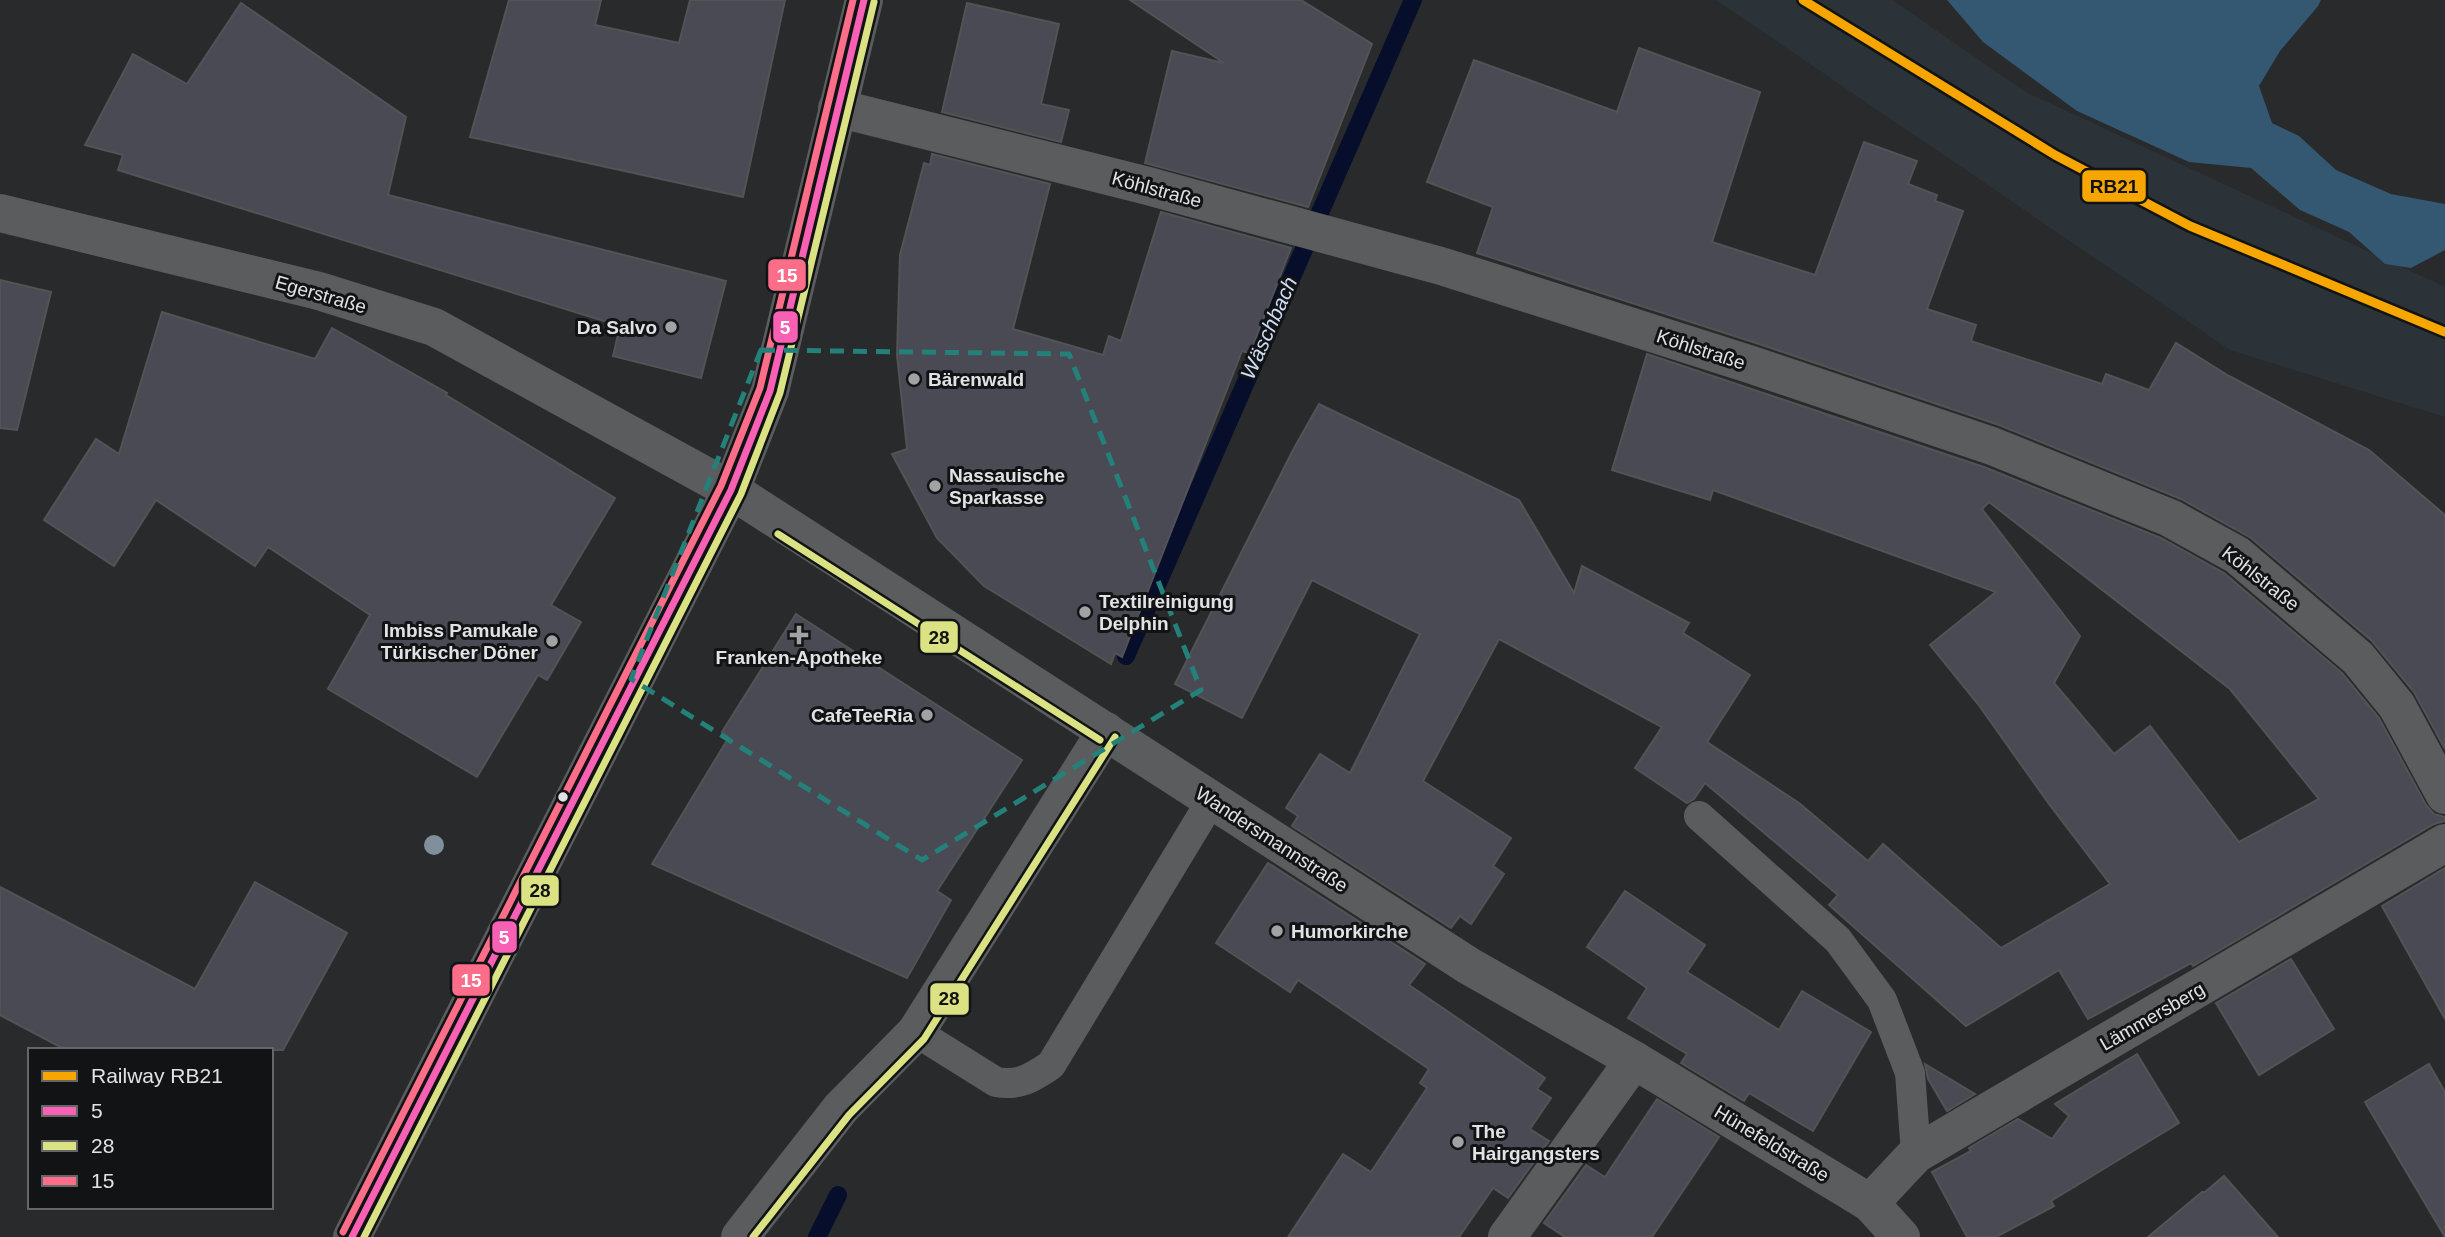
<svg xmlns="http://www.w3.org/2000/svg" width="2445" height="1237" viewBox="0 0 2445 1237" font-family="Helvetica,sans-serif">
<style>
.built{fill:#2b3339}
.forest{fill:#345772}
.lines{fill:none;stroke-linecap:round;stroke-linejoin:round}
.stream{stroke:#060e2b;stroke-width:18}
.building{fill:#4a4a54;stroke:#525355;stroke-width:2;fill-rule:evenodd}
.lane{stroke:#5a5c5d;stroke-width:30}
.street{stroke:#5a5c5d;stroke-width:38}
.secondary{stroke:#5a5c5d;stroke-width:38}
.bus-1-casing{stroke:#111314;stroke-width:12}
.bus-2-casing{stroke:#111314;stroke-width:12}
.bus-3-casing{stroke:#111314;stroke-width:12}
.bus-1{stroke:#f860b3;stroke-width:7}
.bus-2{stroke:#dbe283;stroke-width:7}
.bus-3{stroke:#fb6d88;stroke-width:7}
.rail-1-casing{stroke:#111314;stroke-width:14}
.rail-1{stroke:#f7a600;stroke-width:9}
.tree{fill:#808f9b}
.marked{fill:none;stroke:#24817a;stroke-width:5;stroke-dasharray:14 9;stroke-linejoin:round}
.poi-dot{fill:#a0a2a4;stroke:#111314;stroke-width:2.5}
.bus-dot{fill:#e0e2e4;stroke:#111314;stroke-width:2.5}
.labels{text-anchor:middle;stroke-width:6;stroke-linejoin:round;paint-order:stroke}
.street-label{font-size:19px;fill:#e0e2e4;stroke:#111314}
.poi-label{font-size:19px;font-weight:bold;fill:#e0e2e4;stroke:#111314;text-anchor:start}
.water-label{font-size:21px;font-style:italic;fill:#d0ddf7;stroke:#111314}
.line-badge{stroke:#111314;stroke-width:2.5}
.badge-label{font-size:19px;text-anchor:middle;font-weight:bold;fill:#fff}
.pale-badge-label{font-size:19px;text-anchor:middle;font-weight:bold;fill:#111}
</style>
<rect width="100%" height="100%" fill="#282a2c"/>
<!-- built -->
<path class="built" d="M 1716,0 L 1892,0 L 2026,92 L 2445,287 L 2445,417 L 2230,350 Z"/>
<!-- forest -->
<path class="forest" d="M 1947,0 L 2321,0 L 2318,6 L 2280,51 L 2259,86 L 2272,123 L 2299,136 L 2336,170 L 2391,194 L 2445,204 L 2445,250 L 2411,268 L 2385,264 L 2349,232 L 2300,210 L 2251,168 L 2189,162 L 2077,111 L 1983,42 Z"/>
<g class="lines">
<!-- stream -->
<g class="stream">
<path d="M 1126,656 L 1413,0"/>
<path d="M 817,1237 L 838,1195"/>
</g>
</g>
<!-- building -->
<g class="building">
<path d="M 509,0 L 601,0 L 595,25 L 679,43 L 690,0 L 785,0 L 743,197 L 470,137 Z"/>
<path d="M 1130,0 L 1301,0 L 1372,44 L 1308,207 L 1145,163 L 1172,51 L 1224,63 Z"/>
<path d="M 241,3 L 406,117 L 388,195 L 726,281 L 701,378 L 613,356 L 620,326 L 118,170 L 123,155 L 85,145 L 133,54 L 187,84 Z"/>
<path d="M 967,3 L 1059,24 L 1041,104 L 1069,110 L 1061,142 L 942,112 Z"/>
<path d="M 1639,48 L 1760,92 L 1712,242 L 1815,275 L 1864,142 L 1917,161 L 1908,184 L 1937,195 L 1935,201 L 1963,211 L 1927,309 L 1976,325 L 1971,341 L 2102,384 L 2106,374 L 2149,390 L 2176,343 L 2229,376 L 2369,450 L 2445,515 L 2445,749 L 2414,692 L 2372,641 L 2251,538 L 2181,499 L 1999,425 L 1759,344 L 1477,253 L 1493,207 L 1427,182 L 1474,60 L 1617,112 Z"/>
<path d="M 932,154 L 1050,184 L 1013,329 L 1103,355 L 1109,336 L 1121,341 L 1161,212 L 1291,248 L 1250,353 L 1242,351 L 1122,657 L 1115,653 L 1111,664 L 984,586 L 937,538 L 892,454 L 907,449 L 897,355 L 900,255 L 924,163 L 930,165 Z"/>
<path d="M 0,280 L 51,292 L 17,430 L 0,428 Z"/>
<path d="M 162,312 L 315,359 L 332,328 L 447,393 L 446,395 L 615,498 L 551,605 L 581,622 L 547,680 L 538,675 L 477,777 L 328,689 L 370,615 L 268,547 L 255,566 L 156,500 L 114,566 L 44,520 L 96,439 L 119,454 Z"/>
<path d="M 1647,354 L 1984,467 L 2161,538 L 2224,573 L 2342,673 L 2379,718 L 2426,805 L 2434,814 L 2445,817 L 2445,821 L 2434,824 L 2193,966 L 2191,963 L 2088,1019 L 2059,970 L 1966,1026 L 1829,905 L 1838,895 L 1705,783 L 1694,799 L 1687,803 L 1635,768 L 1662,727 L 1499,639 L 1423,781 L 1511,838 L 1493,866 L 1504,874 L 1471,924 L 1460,916 L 1451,928 L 1292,826 L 1298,816 L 1286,808 L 1320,754 L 1350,773 L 1420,634 L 1312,580 L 1242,718 L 1175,684 L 1293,450 L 1319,404 L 1519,500 L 1574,593 L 1582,566 L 1689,623 L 1683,633 L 1750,675 L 1707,742 L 1799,803 L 1868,861 L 1883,844 L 2001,948 L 2110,884 L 2049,804 L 1978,704 L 1930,645 L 1996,592 L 1713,490 L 1710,500 L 1612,470 ZM 1989,502 L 2230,689 L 2319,799 L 2239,842 L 2150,726 L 2114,754 L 2054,683 L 2080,636 L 1982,509 Z"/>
<path d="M 796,614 L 1022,760 L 937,891 L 951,900 L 907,978 L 652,864 L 729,737 L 722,732 Z"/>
<path d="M 1268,863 L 1425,964 L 1409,985 L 1545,1078 L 1537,1089 L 1551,1098 L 1530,1129 L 1549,1141 L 1508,1198 L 1493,1188 L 1459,1237 L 1288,1237 L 1343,1154 L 1371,1172 L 1427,1088 L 1420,1083 L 1429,1069 L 1298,980 L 1290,992 L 1216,943 Z"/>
<path d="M 2445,868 L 2445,1019 L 2382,906 Z"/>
<path d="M 255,882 L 347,933 L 283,1050 L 66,1050 L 0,1015 L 0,887 L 195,989 Z"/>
<path d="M 1625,891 L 1705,945 L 1687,972 L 1779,1030 L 1802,991 L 1871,1032 L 1813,1131 L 1749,1093 L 1744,1101 L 1681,1063 L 1687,1054 L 1628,1018 L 1647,988 L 1587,947 Z"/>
<path d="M 2291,959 L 2334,1029 L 2259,1075 L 2216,1003 Z"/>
<path d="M 2137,1054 L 2179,1123 L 2051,1201 L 2054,1206 L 1996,1237 L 1967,1237 L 1932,1172 L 1971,1151 L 1969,1148 L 2018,1119 L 2052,1139 L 2069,1116 L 2055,1104 Z"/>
<path d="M 1925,1064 L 1975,1094 L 1947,1111 L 1928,1079 Z"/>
<path d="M 2429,1064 L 2445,1092 L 2445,1237 L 2365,1102 Z"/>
<path d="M 1657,1099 L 1719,1137 L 1652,1237 L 1565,1237 L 1544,1223 L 1586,1165 L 1605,1177 Z"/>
<path d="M 2224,1176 L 2278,1237 L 2148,1237 L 2202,1192 L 2205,1192 Z"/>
</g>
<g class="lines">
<!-- lane -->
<g class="lane">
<path d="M 1699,816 L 1838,940 L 1882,1000 L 1910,1073 L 1916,1154"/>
<path d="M 916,1032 L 996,1082 C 1019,1086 1032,1078 1051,1065 L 1211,801"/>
</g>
<!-- street -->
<g class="street">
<path d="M 837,108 L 1148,186 L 1441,266 L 1752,365 L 1992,446 L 2170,518 L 2237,555 L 2358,658 L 2397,706 L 2445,795"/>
<path d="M 0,213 L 319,291 L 434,327 L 731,490 L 1469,966 L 1634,1060 L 1870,1203 L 1901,1237"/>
<path d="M 1870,1203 L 1916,1154 L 2445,843"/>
<path d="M 740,1237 L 841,1108 L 916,1032 L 1106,731"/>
<path d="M 1507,1237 L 1634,1060"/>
</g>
<!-- secondary -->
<path class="secondary" d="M 352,1237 L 731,490 L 770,391 L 864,0"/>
<!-- bus-1 casing -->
<g class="bus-1-casing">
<path id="bus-1" d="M 352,1237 L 731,490 L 770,391 L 864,0"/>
</g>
<!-- bus-2 casing -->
<g class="bus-2-casing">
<g id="bus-2">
<path d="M 778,534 L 1100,740"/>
<path d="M 364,1237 L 741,494 L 780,393 L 874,2"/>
<path d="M 753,1237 L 849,1115 L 924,1039 L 1115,737"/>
</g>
</g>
<!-- bus-3 casing -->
<g class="bus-3-casing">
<path id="bus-3" d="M 343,1232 L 721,486 L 760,388 L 853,0"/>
</g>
<!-- bus-1 -->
<use href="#bus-1" class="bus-1"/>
<!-- bus-2 -->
<use href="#bus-2" class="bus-2"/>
<!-- bus-3 -->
<use href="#bus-3" class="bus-3"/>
<!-- rail-1 casing -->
<g class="rail-1-casing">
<path id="rail-1" d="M 1803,0 L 2055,155 L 2190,226 L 2445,332"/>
</g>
<!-- rail-1 -->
<use href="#rail-1" class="rail-1"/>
</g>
<!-- trees -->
<circle class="tree" cx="434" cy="845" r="10"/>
<!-- marked area -->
<path class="marked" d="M 761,350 L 1069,354 L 1201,690 L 922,860 L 631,679 Z"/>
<!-- markers -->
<g class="poi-dot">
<circle cx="671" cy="327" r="7"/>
<circle cx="914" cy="379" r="7"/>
<circle cx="935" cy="486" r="7"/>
<circle cx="1085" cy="612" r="7"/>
<path d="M795.5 624.5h7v7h7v7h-7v7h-7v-7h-7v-7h7z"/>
<circle cx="552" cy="641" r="7"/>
<circle cx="927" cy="715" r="7"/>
<circle cx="1277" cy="931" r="7"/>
<circle cx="1458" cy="1142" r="7"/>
</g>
<circle class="bus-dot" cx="563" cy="797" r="6"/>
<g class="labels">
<!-- street labels -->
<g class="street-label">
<text transform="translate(1157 189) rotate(15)" y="7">Köhlstraße</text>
<text transform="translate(321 294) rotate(16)" y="7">Egerstraße</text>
<text transform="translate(1701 349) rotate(18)" y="7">Köhlstraße</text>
<text transform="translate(2261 578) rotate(38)" y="7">Köhlstraße</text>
<text transform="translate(1272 839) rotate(33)" y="7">Wandersmannstraße</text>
<text transform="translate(2152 1016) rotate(-30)" y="7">Lämmersberg</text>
<text transform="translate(1772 1143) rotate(31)" y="7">Hünefeldstraße</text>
</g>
<!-- poi labels -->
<g class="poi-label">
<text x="657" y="334" text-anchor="end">Da Salvo</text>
<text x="928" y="386">Bärenwald</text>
<text x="949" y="482">Nassauische<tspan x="949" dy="22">Sparkasse</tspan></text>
<text x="1099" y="608">Textilreinigung<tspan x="1099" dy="22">Delphin</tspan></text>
<text x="538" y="637" text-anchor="end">Imbiss Pamukale<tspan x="538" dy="22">Türkischer Döner</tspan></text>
<text x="799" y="664" text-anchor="middle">Franken-Apotheke</text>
<text x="913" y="722" text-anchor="end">CafeTeeRia</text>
<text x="1291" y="938">Humorkirche</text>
<text x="1472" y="1138">The<tspan x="1472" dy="22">Hairgangsters</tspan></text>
</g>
<!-- water labels -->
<g class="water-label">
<text transform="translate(1269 328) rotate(-66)" y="7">Wäschbach</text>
</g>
</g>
<g class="line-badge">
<rect x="2081" y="169" width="66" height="34" rx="7" fill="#f7a600"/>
<rect x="767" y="258" width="40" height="34" rx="7" fill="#fb6d88"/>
<rect x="772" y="310" width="27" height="34" rx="7" fill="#f860b3"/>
<rect x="919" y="620" width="40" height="34" rx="7" fill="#dbe283"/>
<rect x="520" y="874" width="40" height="33" rx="7" fill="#dbe283"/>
<rect x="491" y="920" width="27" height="34" rx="7" fill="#f860b3"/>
<rect x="451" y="963" width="40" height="34" rx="7" fill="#fb6d88"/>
<rect x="929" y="982" width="41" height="34" rx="7" fill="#dbe283"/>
</g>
<g class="badge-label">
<text x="787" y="282">15</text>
<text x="785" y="334">5</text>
<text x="504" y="944">5</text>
<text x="471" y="987">15</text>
</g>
<g class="pale-badge-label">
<text x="2114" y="193">RB21</text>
<text x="939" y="644">28</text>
<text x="540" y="897">28</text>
<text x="949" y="1005">28</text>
</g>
<!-- legend -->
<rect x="28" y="1048" width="245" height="161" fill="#111314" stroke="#646667" stroke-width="2"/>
<rect x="42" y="1071" width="35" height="10" fill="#f7a600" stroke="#646667" stroke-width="2"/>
<text x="91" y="1083" font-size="21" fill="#e0e2e4">Railway RB21</text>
<rect x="42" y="1106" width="35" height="10" fill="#f860b3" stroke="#646667" stroke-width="2"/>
<text x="91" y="1118" font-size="21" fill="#e0e2e4">5</text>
<rect x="42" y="1141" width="35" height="10" fill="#dbe283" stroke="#646667" stroke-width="2"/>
<text x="91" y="1153" font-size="21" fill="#e0e2e4">28</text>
<rect x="42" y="1176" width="35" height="10" fill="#fb6d88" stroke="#646667" stroke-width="2"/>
<text x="91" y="1188" font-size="21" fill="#e0e2e4">15</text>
</svg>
